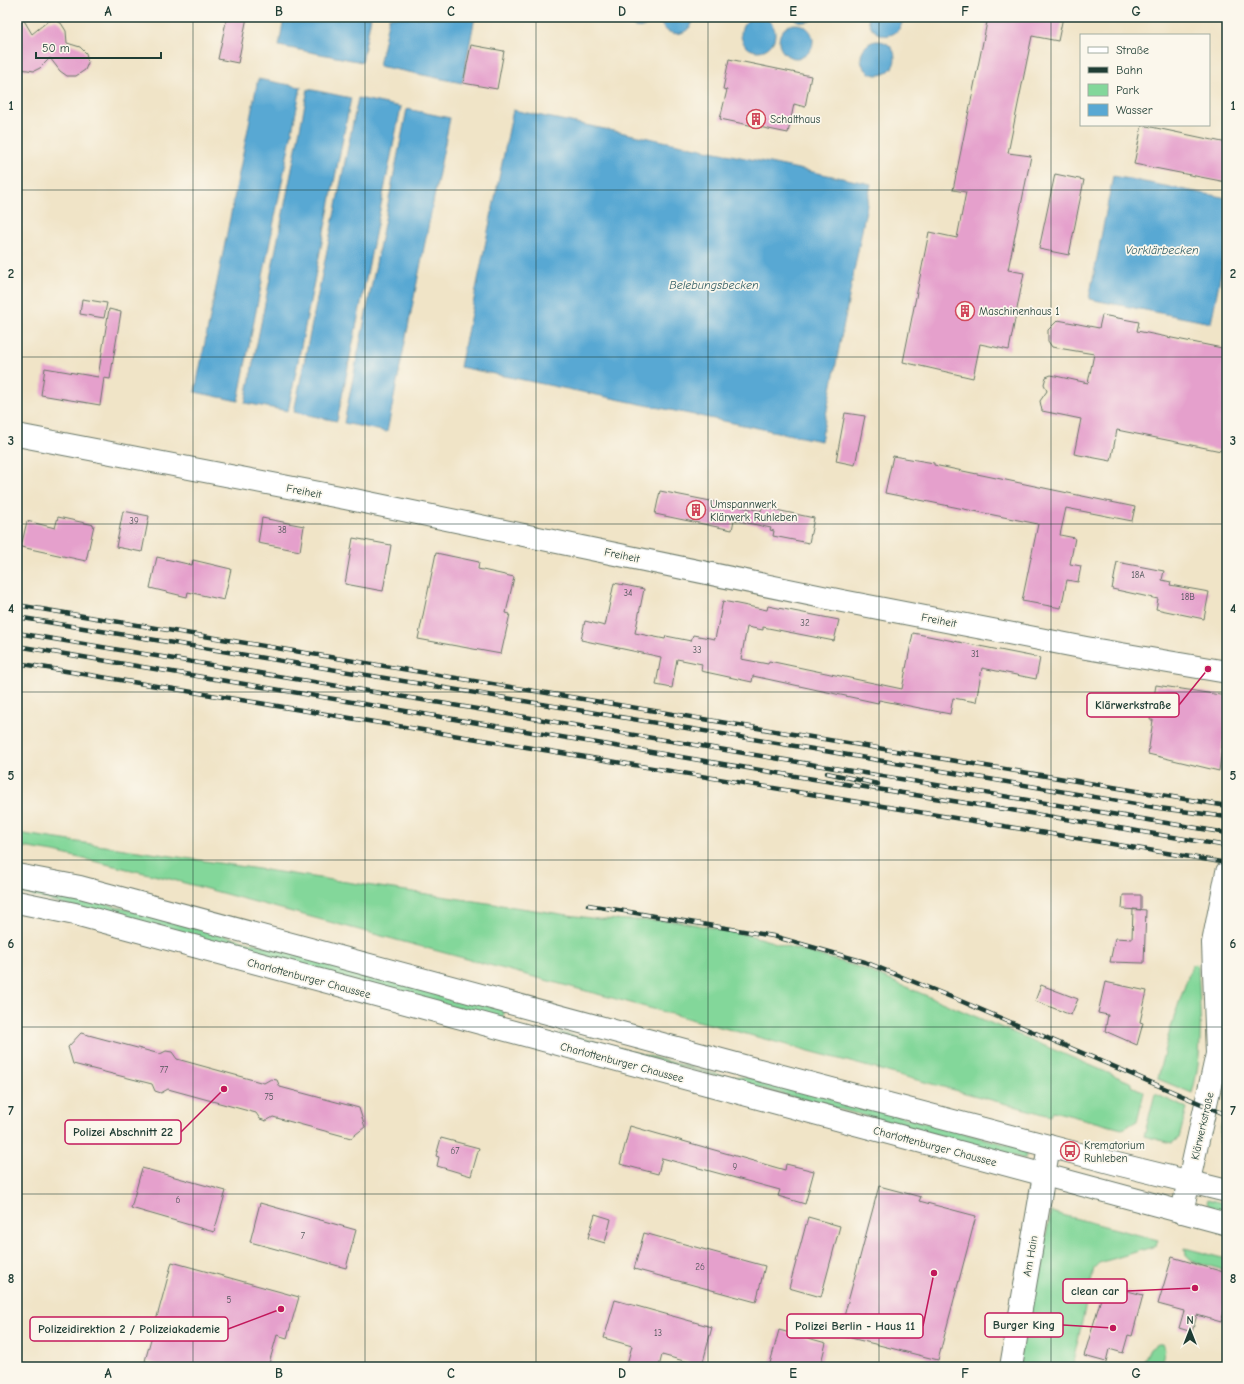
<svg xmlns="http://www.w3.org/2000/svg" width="1244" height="1384" viewBox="0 0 1244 1384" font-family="'Comic Neue',sans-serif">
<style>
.green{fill:#83d79a;stroke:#518a67}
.water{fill:#59a8d3;stroke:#3c7284}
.building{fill:#e5a0cc}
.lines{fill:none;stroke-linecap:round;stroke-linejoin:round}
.minor-casing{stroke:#687767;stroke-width:24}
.major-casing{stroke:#687767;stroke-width:24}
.minor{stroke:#fff;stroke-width:22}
.major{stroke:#fff;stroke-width:22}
.rail-casing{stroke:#1f3d34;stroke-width:4.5}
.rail{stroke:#fbf7ec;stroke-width:3;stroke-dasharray:9;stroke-linecap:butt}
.grid{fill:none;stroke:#1f3d34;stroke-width:1;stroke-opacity:0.55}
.labels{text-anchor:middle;stroke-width:3.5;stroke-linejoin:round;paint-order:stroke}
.number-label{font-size:9px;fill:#50565a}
.poi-label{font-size:11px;fill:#1f3d34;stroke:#fbf7ec;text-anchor:start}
.street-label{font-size:11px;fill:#1f3d34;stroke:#fbf7ec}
.water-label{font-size:12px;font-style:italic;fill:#305d64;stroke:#fbf7ec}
.leader{fill:none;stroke:#c2185b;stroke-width:1.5}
.callout-dot{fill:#c2185b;stroke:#fbf7ec;stroke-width:1.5}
.callout{fill:#fbf7ec;stroke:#c2185b;stroke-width:1.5}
.callout-label{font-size:12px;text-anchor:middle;font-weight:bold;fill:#1f3d34}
.neatline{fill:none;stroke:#1f3d34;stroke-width:1.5}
.grid-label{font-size:13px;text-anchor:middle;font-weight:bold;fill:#1f3d34}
</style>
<rect width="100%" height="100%" fill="#fbf7ec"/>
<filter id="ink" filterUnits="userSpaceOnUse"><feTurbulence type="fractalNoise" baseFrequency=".025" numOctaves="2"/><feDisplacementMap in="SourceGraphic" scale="8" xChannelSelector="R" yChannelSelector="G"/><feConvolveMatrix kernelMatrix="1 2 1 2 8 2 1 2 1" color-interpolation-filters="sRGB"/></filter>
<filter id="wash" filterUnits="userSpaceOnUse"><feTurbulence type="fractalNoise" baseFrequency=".012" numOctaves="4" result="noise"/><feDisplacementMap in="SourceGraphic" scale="16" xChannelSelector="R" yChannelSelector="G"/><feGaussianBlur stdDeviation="0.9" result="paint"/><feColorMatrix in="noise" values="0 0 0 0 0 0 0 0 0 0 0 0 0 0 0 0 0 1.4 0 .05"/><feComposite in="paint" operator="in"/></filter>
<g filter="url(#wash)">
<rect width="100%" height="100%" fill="#f0e4c7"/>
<!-- green -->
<g class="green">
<path d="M 17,833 L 561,914 L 598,919 L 677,921 L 749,935 L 859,967 L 1132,1083 L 1132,1086 L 1144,1092 L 1137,1121 L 1122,1129 L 1053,1111 L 1051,1116 L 166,878 L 54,852 L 17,846 Z"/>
<path d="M 17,884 L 54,890 L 505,1010 L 502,1020 L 17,892 Z"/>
<path d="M 1196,964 L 1198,966 C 1200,1009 1204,1052 1192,1093 L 1158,1079 C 1165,1040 1179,1003 1192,965 Z"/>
<path d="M 560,1032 L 719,1075 L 763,1079 L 1027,1150 L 1025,1159 L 559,1034 Z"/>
<path d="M 1155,1094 L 1187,1108 L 1179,1138 L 1172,1143 L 1144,1136 Z"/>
<path d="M 1222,1123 L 1227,1126 L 1227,1155 C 1218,1142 1218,1139 1222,1123 Z"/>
<path d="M 1208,1199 L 1227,1204 L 1227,1214 L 1211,1209 L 1207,1203 Z"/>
<path d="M 1051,1212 L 1158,1240 L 1156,1246 L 1099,1263 L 1094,1268 L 1073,1362 L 1077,1367 L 1017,1367 Z"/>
<path d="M 1185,1248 L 1227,1259 L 1227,1271 L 1192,1261 L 1186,1256 Z"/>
<path d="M 1157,1344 L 1162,1344 L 1165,1350 L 1160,1367 L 1141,1367 L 1150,1349 Z"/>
</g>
<!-- water -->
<g class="water">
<circle cx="758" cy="34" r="17"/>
<path d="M 284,17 L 371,17 L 362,62 L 279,46 Z"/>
<path d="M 389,17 L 475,17 L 462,83 L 379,66 Z"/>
<path d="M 623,17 L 656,17 C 647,31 631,31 623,17 Z"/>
<path d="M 659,17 L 694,17 L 694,18 C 690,39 662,39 659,17 Z"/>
<path d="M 792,17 L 817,17 C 809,23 800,24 792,17 Z"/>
<path d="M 868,17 L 903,17 C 902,41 871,42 868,17 Z"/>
<circle cx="796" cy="41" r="17"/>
<circle cx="878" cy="58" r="17"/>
<path d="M 258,79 L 301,87 L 238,401 L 195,392 Z"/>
<path d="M 308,89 L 351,98 L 288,411 L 245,403 Z"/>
<path d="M 358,98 L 401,107 L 337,421 L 294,412 Z"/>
<path d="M 407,109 L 450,118 L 387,432 L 344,423 Z"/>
<path d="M 513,110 L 871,184 L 821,441 L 460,367 Z"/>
<path d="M 1113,176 L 1227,198 L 1227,242 L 1211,323 L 1089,299 Z"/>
</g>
<g id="blocks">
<!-- building -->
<g class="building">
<path d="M 17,17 L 22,17 L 32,34 L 48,21 L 55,20 L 61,23 L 66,31 L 67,43 L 80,47 L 86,53 L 88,63 L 85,70 L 76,76 L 67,76 L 60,71 L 50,58 L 40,68 L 34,71 L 21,69 L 17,65 Z"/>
<path d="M 227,17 L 247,17 L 238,63 L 218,59 Z"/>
<path d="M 988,17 L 1063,17 L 1058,41 L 1032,36 L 1008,153 L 1031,156 L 1008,270 L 1024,273 L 1009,350 L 980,344 L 973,378 L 903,362 L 929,232 L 957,238 L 966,192 L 953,190 Z"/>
<path d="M 471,45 L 504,51 L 497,89 L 463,83 Z"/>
<path d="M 729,59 L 811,76 L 805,107 L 794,104 L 788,133 L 720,119 L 727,90 L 723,89 Z"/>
<path d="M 1142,125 L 1227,143 L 1226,182 L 1134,164 Z"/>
<path d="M 1055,174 L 1084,180 L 1069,255 L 1039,249 Z"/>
<path d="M 82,299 L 107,303 L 104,318 L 80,314 Z"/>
<path d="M 109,309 L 121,312 L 110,379 L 104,378 L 100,405 L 41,395 L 45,368 L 98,377 Z"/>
<path d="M 1102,315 L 1139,322 L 1137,331 L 1227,349 L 1227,421 L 1221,451 L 1117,430 L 1111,461 L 1074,454 L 1081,419 L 1042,411 L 1040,401 L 1047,391 L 1044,384 L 1046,377 L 1051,375 L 1088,383 L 1094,354 L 1052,347 L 1048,341 L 1048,330 L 1058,320 L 1099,328 Z"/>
<path d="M 845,413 L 865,416 L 855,465 L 836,461 Z"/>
<path d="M 893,456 L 934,463 L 934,465 L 1135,507 L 1132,521 L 1066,508 L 1060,535 L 1075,538 L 1070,564 L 1081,566 L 1078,582 L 1067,580 L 1061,608 L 1022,601 L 1038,524 L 885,493 Z"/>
<path d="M 660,491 L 761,511 L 762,507 L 814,518 L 809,543 L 773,536 L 774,531 L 770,530 L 771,528 L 734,520 L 732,530 L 655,514 Z"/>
<path d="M 123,511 L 149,516 L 142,552 L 116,547 Z"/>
<path d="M 58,517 L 94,525 L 86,561 L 21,547 L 27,521 L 55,528 Z"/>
<path d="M 262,518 L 304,526 L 300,551 L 258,543 Z"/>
<path d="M 353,538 L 391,545 L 383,591 L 345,584 Z"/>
<path d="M 436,553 L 479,562 L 478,569 L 514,577 L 506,613 L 510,614 L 501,654 L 418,639 Z"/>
<path d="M 157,557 L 192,565 L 193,560 L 231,569 L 224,600 L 188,592 L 187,597 L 150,588 Z"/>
<path d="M 1117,562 L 1164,571 L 1162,580 L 1171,582 L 1170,585 L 1209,592 L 1204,619 L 1156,609 L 1158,599 L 1112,589 Z"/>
<path d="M 614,583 L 644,589 L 635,633 L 665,639 L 666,636 L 691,641 L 693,635 L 715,639 L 723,601 L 767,610 L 768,606 L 839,620 L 834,641 L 763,627 L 763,630 L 747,627 L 741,659 L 768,664 L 769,661 L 902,689 L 913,633 L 1040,658 L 1036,679 L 982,668 L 976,702 L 953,698 L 950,714 L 879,700 L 878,703 L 753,676 L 752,682 L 701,671 L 702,664 L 677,659 L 672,688 L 656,685 L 661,657 L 581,640 L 585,621 L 605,626 Z"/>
<path d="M 1156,685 L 1227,696 L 1227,711 L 1219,771 L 1148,754 L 1153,720 L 1150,720 Z"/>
<path d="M 1123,895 L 1141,895 L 1141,910 L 1122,909 Z"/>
<path d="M 1133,909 L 1146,910 L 1144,963 L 1110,962 L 1115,938 L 1132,939 Z"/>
<path d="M 1105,982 L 1147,991 L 1140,1022 L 1143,1023 L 1137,1045 L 1105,1031 L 1108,1015 L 1098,1013 Z"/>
<path d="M 1041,985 L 1078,999 L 1071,1015 L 1035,1001 Z"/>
<path d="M 81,1033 L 160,1054 L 166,1051 L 172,1052 L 177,1059 L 264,1083 L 271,1079 L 277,1080 L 280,1087 L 359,1108 L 365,1127 L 351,1138 L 273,1117 L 266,1121 L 260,1119 L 256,1113 L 168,1089 L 161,1093 L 155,1091 L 152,1084 L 73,1064 L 68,1047 Z"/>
<path d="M 630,1126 L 785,1170 L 786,1164 L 814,1171 L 805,1204 L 778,1196 L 780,1190 L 662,1158 L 658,1174 L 620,1164 Z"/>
<path d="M 441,1138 L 479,1148 L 471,1176 L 437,1166 L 439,1157 L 436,1156 Z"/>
<path d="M 142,1168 L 226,1191 L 214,1232 L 131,1208 Z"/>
<path d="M 879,1186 L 921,1197 L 919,1201 L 976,1216 L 938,1360 L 839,1335 Z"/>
<path d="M 260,1203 L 356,1230 L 346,1268 L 250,1242 Z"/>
<path d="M 595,1214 L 611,1219 L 605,1243 L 588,1238 Z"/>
<path d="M 808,1217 L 840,1226 L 821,1297 L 789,1288 Z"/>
<path d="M 644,1233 L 765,1266 L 756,1302 L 634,1269 Z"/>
<path d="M 1172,1257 L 1227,1273 L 1227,1303 L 1221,1322 L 1197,1315 L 1192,1332 L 1179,1328 L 1184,1311 L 1158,1304 Z"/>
<path d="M 172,1262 L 299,1297 L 287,1338 L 277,1335 L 268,1367 L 167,1367 L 145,1361 Z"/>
<path d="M 1105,1285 L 1143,1295 L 1132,1336 L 1128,1335 L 1123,1353 L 1109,1349 L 1106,1362 L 1084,1356 Z"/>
<path d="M 615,1300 L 712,1327 L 702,1366 L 662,1355 L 659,1367 L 626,1367 L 632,1346 L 604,1338 Z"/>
<path d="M 779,1330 L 826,1343 L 820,1367 L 769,1367 Z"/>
</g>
</g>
</g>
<g filter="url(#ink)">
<use href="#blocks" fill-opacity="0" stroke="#687767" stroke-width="1"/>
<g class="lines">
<!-- minor casing -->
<g class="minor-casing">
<g id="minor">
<path d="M 17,435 L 345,498 L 842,601 L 1086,648 L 1227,672"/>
<path d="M 1182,1212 L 1217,1054 L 1213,943 L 1227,872"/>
<path d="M 1011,1367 L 1049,1146"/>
</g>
</g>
<!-- major casing -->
<g class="major-casing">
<g id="major">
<path d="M 17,875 L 80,887 L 744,1066 L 1117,1164 L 1227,1191"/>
<path d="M 17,902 L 75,914 L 1227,1224"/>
</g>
</g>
<!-- minor -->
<use href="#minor" class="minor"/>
<!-- major -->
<use href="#major" class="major"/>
<!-- rail casing -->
<g class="rail-casing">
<g id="rail">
<path d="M 17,605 L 1227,806"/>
<path d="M 17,617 L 813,749 L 1159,808 L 1227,817"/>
<path d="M 17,633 L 1227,833"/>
<path d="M 17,646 L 801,777 L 1004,809"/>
<path d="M 17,663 L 1227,863"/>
<path d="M 827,773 L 878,784"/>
<path d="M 999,808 L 1227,846"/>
<path d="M 588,905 L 773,936 L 865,962 L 956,999 L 1227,1115"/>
</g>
</g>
<!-- rail -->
<use href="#rail" class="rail"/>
</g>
</g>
<!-- grid -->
<path class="grid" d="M 193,17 L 193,1367M 365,17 L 365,1367M 536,17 L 536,1367M 708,17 L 708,1367M 879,17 L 879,1367M 1051,17 L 1051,1367M 17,190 L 1227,190M 17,357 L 1227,357M 17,524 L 1227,524M 17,692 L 1227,692M 17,860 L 1227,860M 17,1027 L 1227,1027M 17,1194 L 1227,1194"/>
<!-- icons -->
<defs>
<g id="building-ring" transform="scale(1)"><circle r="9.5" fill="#fbf7ec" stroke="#d1495b" stroke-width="1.5"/><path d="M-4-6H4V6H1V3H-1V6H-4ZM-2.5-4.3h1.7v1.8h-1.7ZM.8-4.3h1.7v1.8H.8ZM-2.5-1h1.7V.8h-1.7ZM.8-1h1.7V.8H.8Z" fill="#d1495b"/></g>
<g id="bus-ring" transform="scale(1)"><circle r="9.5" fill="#fbf7ec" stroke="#d1495b" stroke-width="1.5"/><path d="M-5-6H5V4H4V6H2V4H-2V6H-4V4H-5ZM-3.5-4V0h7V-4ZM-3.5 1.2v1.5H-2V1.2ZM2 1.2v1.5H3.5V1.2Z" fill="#d1495b"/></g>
</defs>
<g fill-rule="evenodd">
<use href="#building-ring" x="756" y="119"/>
<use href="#building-ring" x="965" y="311"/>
<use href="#building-ring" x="696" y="510"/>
<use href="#bus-ring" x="1070" y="1151"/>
</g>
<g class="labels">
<!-- number labels -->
<g class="number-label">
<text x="134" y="524">39</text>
<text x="282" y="533">38</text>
<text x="1138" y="578">18A</text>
<text x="628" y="596">34</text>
<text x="1188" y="600">18B</text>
<text x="805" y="626">32</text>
<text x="697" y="653">33</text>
<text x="975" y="657">31</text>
<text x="164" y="1073">77</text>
<text x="269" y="1100">75</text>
<text x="455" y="1154">67</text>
<text x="735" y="1170">9</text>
<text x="178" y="1203">6</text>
<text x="303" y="1239">7</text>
<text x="700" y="1270">26</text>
<text x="229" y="1303">5</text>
<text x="658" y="1336">13</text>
</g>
<!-- poi labels -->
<g class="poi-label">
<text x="770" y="123">Schalthaus</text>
<text x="979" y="315">Maschinenhaus 1</text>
<text x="710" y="508">Umspannwerk<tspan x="710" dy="13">Klärwerk Ruhleben</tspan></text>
<text x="1084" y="1149">Krematorium<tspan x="1084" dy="13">Ruhleben</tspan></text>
</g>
<!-- street labels -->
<g class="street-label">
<text transform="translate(304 491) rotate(11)" y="4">Freiheit</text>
<text transform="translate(622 555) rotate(12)" y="4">Freiheit</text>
<text transform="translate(939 620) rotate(11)" y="4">Freiheit</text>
<text transform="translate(309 978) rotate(15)" y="4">Charlottenburger Chaussee</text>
<text transform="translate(622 1062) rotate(15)" y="4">Charlottenburger Chaussee</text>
<text transform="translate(1202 1126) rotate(-77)" y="4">Klärwerkstraße</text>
<text transform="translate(935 1146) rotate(15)" y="4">Charlottenburger Chaussee</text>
<text transform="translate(1030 1256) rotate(-80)" y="4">Am Hain</text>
</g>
<!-- water labels -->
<g class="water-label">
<text x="1162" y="254">Vorklärbecken</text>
<text x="714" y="289">Belebungsbecken</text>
</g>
</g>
<!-- callouts -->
<path class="leader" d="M1208 669L1179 705M224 1089L181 1132M1195 1288L1127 1291M1113 1328L1063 1325M934 1273L923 1326M281 1309L228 1329"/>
<g class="callout-dot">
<circle cx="1208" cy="669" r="4"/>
<circle cx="224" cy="1089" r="4"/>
<circle cx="1195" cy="1288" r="4"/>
<circle cx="1113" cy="1328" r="4"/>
<circle cx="934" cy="1273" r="4"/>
<circle cx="281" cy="1309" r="4"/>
</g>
<g class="callout">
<rect x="1087" y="693" width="92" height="24" rx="4"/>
<rect x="65" y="1120" width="116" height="24" rx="4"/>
<rect x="1063" y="1279" width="64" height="24" rx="4"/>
<rect x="985" y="1313" width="78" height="24" rx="4"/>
<rect x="787" y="1314" width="136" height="24" rx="4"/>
<rect x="30" y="1317" width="198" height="24" rx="4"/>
</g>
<g class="callout-label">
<text x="1133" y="709">Klärwerkstraße</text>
<text x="123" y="1136">Polizei Abschnitt 22</text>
<text x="1095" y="1295">clean car</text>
<text x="1024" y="1329">Burger King</text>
<text x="855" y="1330">Polizei Berlin - Haus 11</text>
<text x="129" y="1333">Polizeidirektion 2 / Polizeiakademie</text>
</g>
<!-- margin -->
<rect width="1244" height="1384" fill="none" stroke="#fbf7ec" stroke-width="44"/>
<!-- legend -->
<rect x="1080" y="34" width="130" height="92" fill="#fbf7ec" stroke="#a3ada2"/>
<rect x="1088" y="47" width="20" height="6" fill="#ffffff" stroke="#a3ada2"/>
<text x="1116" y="54" font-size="12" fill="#1f3d34">Straße</text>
<rect x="1088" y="67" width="20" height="6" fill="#1f3d34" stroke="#a3ada2"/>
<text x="1116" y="74" font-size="12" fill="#1f3d34">Bahn</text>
<rect x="1088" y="84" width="20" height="12" fill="#83d79a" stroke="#a3ada2"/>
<text x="1116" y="94" font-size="12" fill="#1f3d34">Park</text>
<rect x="1088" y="104" width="20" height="12" fill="#59a8d3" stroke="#a3ada2"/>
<text x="1116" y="114" font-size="12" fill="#1f3d34">Wasser</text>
<!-- north arrow -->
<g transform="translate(1190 1330)" stroke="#fbf7ec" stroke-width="3" paint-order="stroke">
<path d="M0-3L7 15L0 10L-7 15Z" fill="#1f3d34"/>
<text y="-6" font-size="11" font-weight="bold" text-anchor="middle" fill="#1f3d34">N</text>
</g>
<!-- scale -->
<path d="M36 52v6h125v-6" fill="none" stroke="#1f3d34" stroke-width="2"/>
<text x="42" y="52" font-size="12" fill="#1f3d34" stroke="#fbf7ec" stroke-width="3" paint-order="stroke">50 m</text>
<rect x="22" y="22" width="1200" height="1340" class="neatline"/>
<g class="grid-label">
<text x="108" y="16">A</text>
<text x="279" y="16">B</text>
<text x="451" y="16">C</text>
<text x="622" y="16">D</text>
<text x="793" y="16">E</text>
<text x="965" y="16">F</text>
<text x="1136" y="16">G</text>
<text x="11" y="110">1</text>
<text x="1233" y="110">1</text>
<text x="11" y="278">2</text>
<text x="1233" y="278">2</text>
<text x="11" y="445">3</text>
<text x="1233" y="445">3</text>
<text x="11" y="613">4</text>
<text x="1233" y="613">4</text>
<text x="11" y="780">5</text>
<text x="1233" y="780">5</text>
<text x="11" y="948">6</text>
<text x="1233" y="948">6</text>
<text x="11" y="1115">7</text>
<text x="1233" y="1115">7</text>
<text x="11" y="1283">8</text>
<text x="1233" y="1283">8</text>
<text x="108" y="1378">A</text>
<text x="279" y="1378">B</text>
<text x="451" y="1378">C</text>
<text x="622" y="1378">D</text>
<text x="793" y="1378">E</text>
<text x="965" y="1378">F</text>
<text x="1136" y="1378">G</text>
</g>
</svg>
